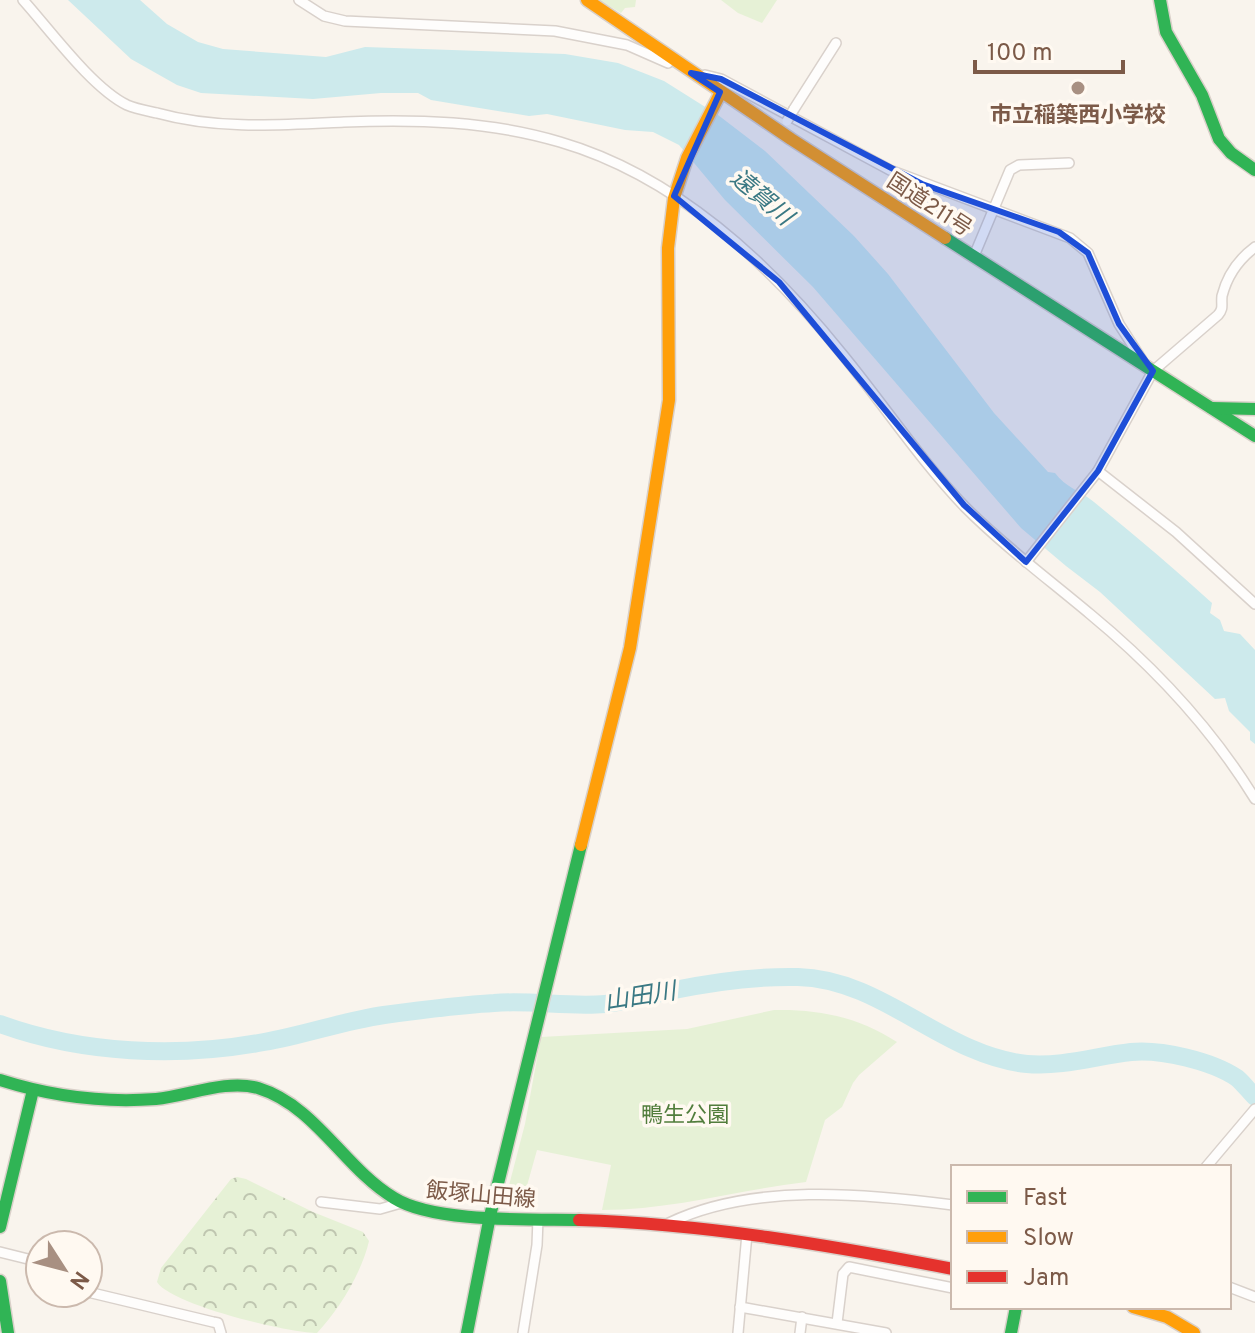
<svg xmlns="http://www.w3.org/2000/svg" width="1255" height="1333" viewBox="0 0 1255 1333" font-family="Overpass,'Noto Sans JP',sans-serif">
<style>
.forest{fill:url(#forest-crowns)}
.green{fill:#e6f1d6}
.water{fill:#cdeaec}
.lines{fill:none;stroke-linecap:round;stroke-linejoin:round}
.river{stroke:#cdeaec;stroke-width:18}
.street-casing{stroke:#d9d1cb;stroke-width:12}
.fast-casing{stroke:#d9d0c9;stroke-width:15}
.slow-casing{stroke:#d9d0c9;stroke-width:15}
.jam-casing{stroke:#d9d0c9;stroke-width:15}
.street{stroke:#fefdfc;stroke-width:9}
.fast{stroke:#30b455;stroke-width:12}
.slow{stroke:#ff9f0a;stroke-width:12}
.jam{stroke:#e5322d;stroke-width:12}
.street-bridge-casing{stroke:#d9d1cb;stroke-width:12;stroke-linecap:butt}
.street-bridge{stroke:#fefdfc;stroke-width:9}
.marked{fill:#1d4ed8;fill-opacity:0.2;stroke:#1d4ed8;stroke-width:6;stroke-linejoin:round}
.poi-dot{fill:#a89082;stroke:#fff9f1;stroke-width:3}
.labels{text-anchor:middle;stroke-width:7;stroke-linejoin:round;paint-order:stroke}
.poi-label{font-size:22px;font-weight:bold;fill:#7c5a48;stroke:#fff9f1}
.street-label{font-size:22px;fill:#7c5a48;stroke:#fff9f1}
.park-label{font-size:22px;fill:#517d3c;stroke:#fff9f1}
.water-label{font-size:24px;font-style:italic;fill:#3a7883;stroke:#fff9f1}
</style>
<defs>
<pattern id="forest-crowns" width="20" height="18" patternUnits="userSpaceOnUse" patternTransform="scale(2)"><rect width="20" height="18" fill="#e6f1d6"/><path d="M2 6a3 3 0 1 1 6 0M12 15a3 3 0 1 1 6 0" fill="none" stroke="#bfc6b0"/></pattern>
</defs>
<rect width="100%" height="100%" fill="#f9f4ed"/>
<!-- forest -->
<path class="forest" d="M 237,1177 L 246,1179 L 313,1212 L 363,1232 L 369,1241 C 362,1272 339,1310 317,1333 C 289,1333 171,1305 157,1282 L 161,1268 L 231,1179 Z"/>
<!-- green -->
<g class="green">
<path d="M 599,0 L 636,0 L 635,7 L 625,8 L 621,13 Z"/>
<path d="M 721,0 L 777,0 L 762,23 L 738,13 Z"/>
<path d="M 774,1010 C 819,1009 858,1017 897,1042 L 859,1075 L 853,1083 L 842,1107 L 825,1120 L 806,1182 C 737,1190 671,1210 602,1210 L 611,1165 L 537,1150 L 521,1207 L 507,1193 L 525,1124 L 541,1037 L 687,1029 Z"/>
</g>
<!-- water -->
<path class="water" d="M 68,0 L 140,0 L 167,24 L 198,42 L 223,49 L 326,57 L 365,47 L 565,54 L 618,63 L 664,81 L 718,115 L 765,151 L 854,236 L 888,274 L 994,413 L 1048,472 L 1055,473 C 1065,487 1081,491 1094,502 C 1134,535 1174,568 1212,603 L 1210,613 L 1220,620 L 1224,631 L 1240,634 L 1255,650 L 1255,744 L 1250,740 L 1250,732 L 1229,711 L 1225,698 L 1215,699 L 1100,592 L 1066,566 L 1021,528 L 813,287 L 725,200 L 679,145 L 653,132 L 625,130 L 547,114 L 529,116 L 461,105 L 431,100 L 418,93 L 381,93 L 313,99 L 201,93 L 177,85 L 131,59 Z"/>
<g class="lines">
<!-- river -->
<path class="river" d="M 0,1024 C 82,1054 179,1058 264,1042 C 305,1035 343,1021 384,1015 C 421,1010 458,1005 494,1003 C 531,1000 568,1007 605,1004 C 626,1002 648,996 669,991 C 712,982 754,976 798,977 C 883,979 944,1056 1027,1064 C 1063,1067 1096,1056 1131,1052 C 1161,1049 1212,1061 1237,1078 C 1243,1083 1249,1091 1255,1097"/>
<!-- street casing -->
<g class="street-casing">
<g id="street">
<path d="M 23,0 C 50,30 92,88 127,105 C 136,109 148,111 157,113 C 218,130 281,125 344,122 C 416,119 490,121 560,142 C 676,176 769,263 843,355 C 884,405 920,460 965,507 C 1004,546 1047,578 1090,614 C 1153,666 1212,729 1255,799"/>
<path d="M 299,0 L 324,16 L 345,21 L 555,31 L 627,45 L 668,63"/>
<path d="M 705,75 L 721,79 L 890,170 L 1070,238 L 1088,253 L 1119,324 L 1142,360"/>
<path d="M 794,109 L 836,43"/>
<path d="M 974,256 L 1010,170 L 1019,165 L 1069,163"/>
<path d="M 1098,471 L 1176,532 L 1255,604"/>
<path d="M 1026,562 L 1098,471 L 1153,371 L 1218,315 C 1224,308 1221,305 1222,296 C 1227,276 1239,259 1255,247"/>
<path d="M 1206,1167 L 1255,1109"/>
<path d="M 321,1202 L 380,1209 L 401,1203"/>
<path d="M 669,1223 C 752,1183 864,1193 953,1205"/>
<path d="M 0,1252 L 40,1262"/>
<path d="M 1229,1287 L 1255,1297"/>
<path d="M 88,1292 L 213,1322 L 218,1323 L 221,1333"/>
<path d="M 740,1307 L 886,1333"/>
<path d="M 837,1323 L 843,1274 L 849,1267 L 953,1288"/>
<path d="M 523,1333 L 537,1245 L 538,1219"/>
<path d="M 738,1333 L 747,1234"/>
<path d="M 800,1333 L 802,1317"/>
</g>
</g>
<!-- fast casing -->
<g class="fast-casing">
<g id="fast">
<path d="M 1160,0 L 1166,32 L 1202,95 L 1219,139 L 1231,153 L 1255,170"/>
<path d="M 945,238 L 1255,436"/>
<path d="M 1212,408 L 1255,409"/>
<path d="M 0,1080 C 50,1096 103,1103 156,1099 C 188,1096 226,1079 258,1088 C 316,1106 344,1168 394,1198 C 434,1223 531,1219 579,1220"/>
<path d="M 0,1227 L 33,1090"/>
<path d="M 0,1281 L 8,1333"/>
<path d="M 467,1333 L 490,1216 L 581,845"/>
<path d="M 1011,1333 L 1016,1307"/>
</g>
</g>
<!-- slow casing -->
<g class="slow-casing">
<g id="slow">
<path d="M 587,0 L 791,139 L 945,238"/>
<path d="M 581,845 L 630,648 L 669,400 L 668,248 L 674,198 L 687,158 L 721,92"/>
<path d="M 1133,1307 L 1167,1317 L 1194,1333"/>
</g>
</g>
<!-- jam casing -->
<g class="jam-casing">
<path id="jam" d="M 579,1220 C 706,1224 829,1245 953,1269"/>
</g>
<!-- street -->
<use href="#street" class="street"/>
<!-- fast -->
<use href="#fast" class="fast"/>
<!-- slow -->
<use href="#slow" class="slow"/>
<!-- jam -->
<use href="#jam" class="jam"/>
<!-- street-bridge casing -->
<g class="street-bridge-casing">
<path id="street-bridge" d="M 787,121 L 794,109"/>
</g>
<!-- street-bridge -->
<use href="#street-bridge" class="street-bridge"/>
</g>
<!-- marked area -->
<path class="marked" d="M 691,73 L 721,79 L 922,184 L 1059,232 L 1088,253 L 1119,324 L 1153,371 L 1098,471 L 1026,562 L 964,505 L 779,282 L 674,196 L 720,92 Z"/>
<!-- markers -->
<circle class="poi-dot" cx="1078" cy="88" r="8"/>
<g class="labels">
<!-- poi labels -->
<g class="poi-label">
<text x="1078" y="122">市立稲築西小学校</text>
</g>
<!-- street labels -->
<g class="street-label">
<text transform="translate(930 204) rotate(33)" y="8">国道211号</text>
<text transform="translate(481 1194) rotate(5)" y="8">飯塚山田線</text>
</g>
<!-- park labels -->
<g class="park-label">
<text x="685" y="1122">鴨生公園</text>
</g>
<!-- water labels -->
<g class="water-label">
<text transform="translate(762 197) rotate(40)" y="8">遠賀川</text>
<text transform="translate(640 996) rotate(-9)" y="8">山田川</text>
</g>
</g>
<!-- legend -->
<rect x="951" y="1165" width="280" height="144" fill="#fff9f1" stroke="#cbb9ad" stroke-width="2"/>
<rect x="967" y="1191" width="40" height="12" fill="#30b455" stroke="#cbb9ad" stroke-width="2"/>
<text x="1023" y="1205" font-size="24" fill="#7c5a48">Fast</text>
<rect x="967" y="1231" width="40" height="12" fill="#ff9f0a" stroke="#cbb9ad" stroke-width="2"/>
<text x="1023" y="1245" font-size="24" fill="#7c5a48">Slow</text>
<rect x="967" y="1271" width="40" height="12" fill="#e5322d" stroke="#cbb9ad" stroke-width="2"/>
<text x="1023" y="1285" font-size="24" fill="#7c5a48">Jam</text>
<!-- north arrow -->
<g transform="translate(64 1269) rotate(126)"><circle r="38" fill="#fff9f1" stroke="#cbb9ad" stroke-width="2"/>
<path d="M0-6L14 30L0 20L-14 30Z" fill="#a89082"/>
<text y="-12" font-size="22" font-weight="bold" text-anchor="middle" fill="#7c5a48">N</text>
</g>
<!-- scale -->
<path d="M975 60v12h148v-12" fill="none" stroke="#7c5a48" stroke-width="4"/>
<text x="987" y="60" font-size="24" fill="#7c5a48" stroke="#fff9f1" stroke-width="6" paint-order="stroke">100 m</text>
</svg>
